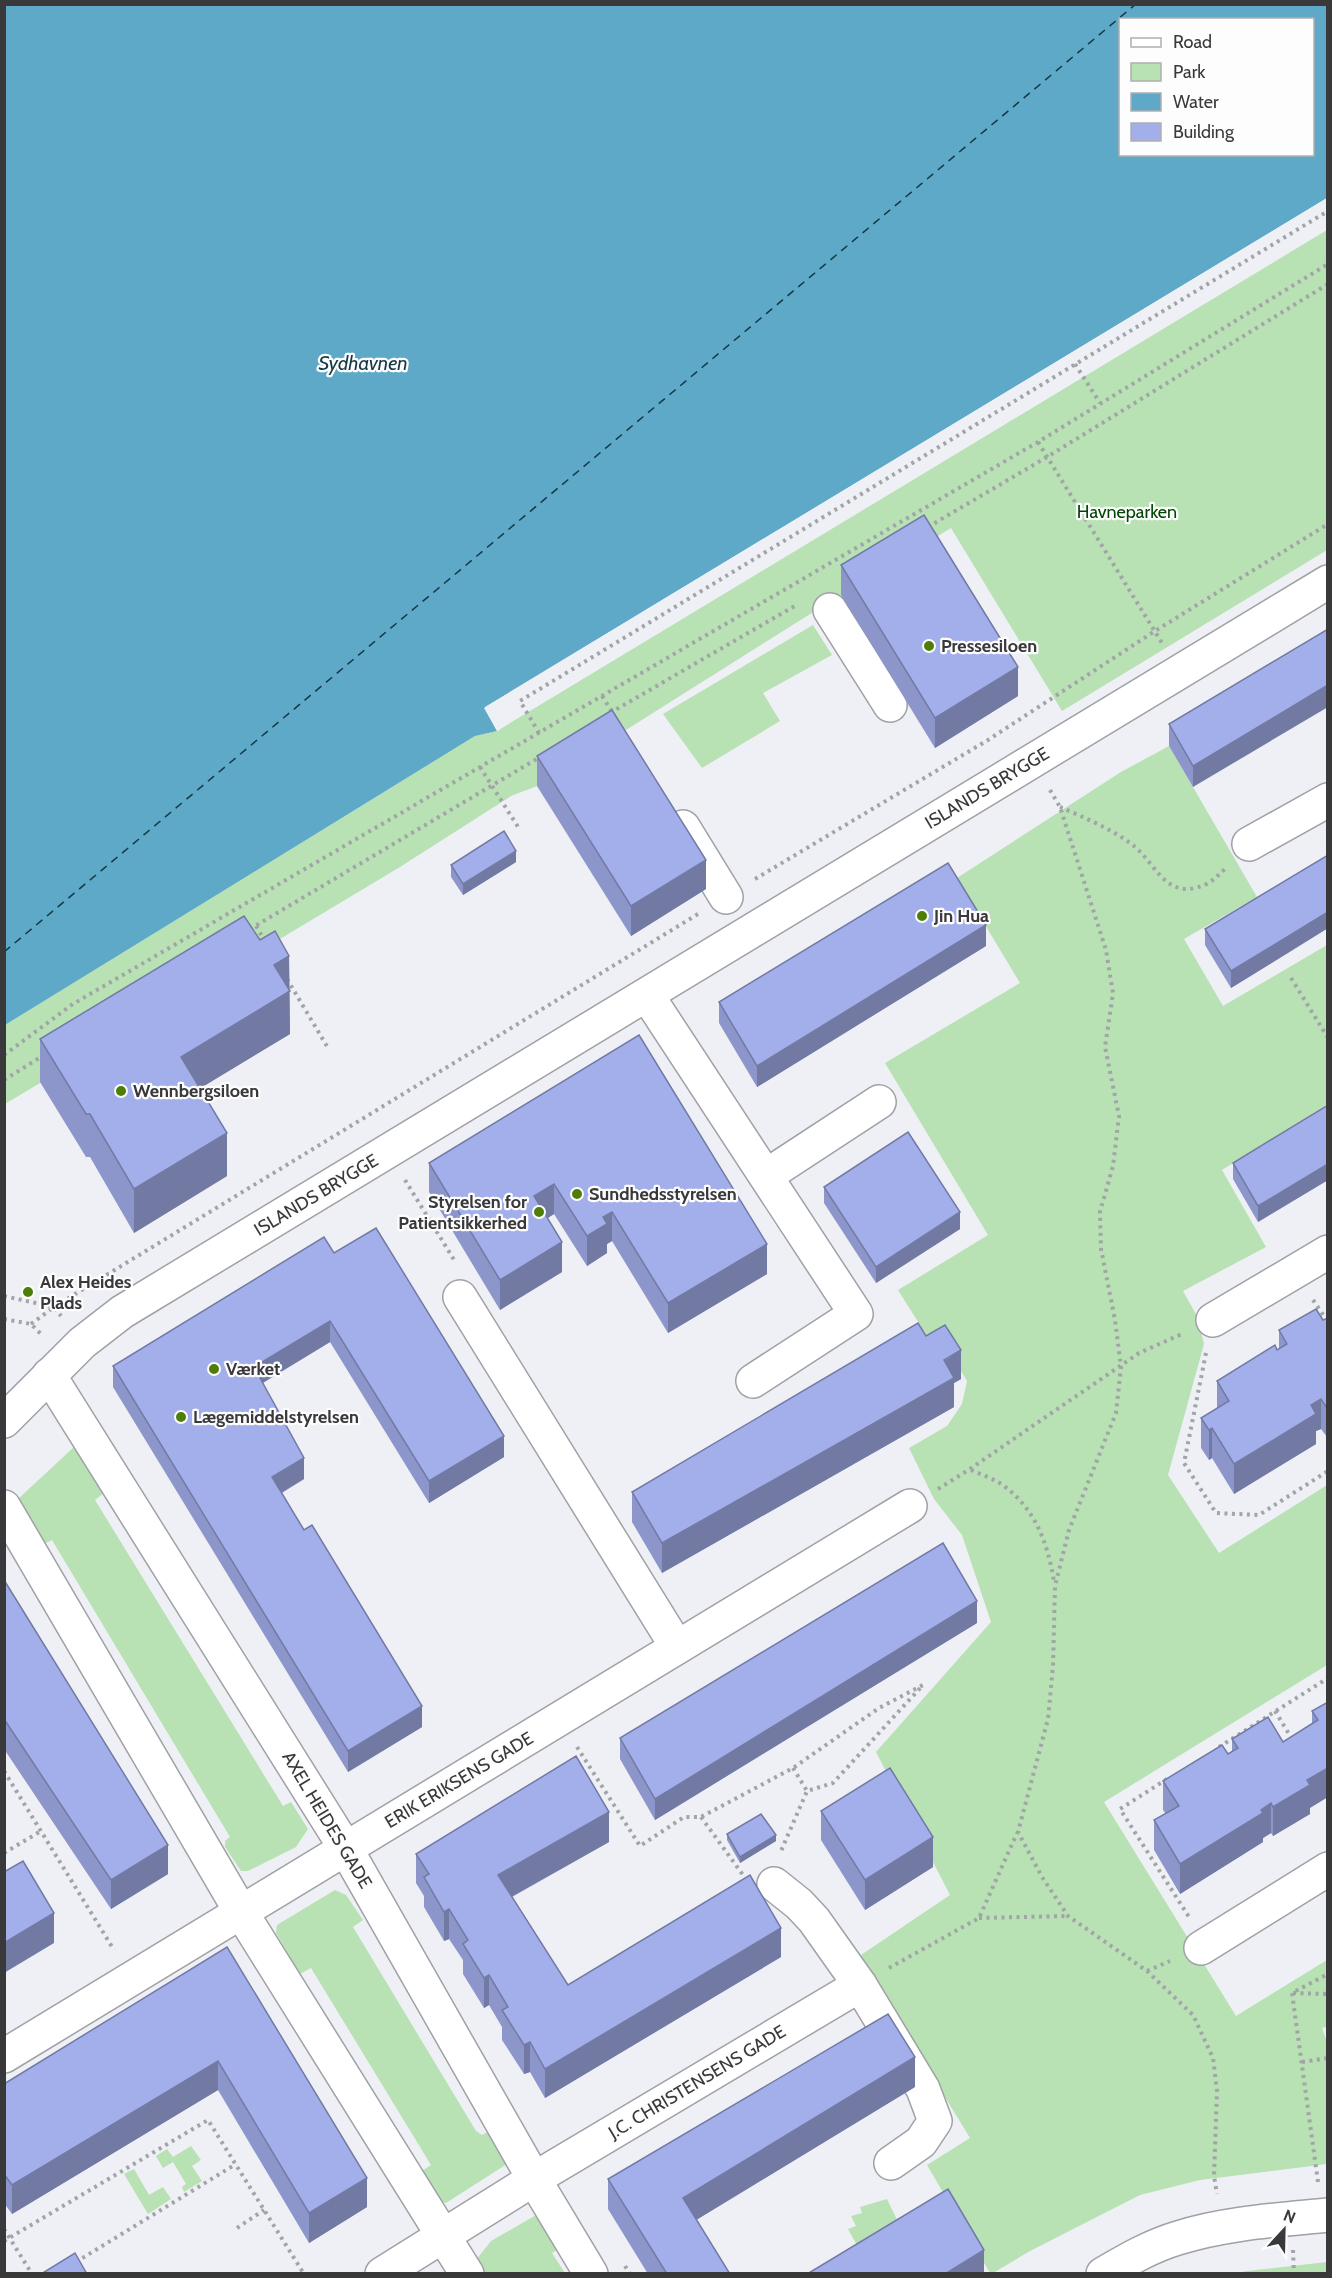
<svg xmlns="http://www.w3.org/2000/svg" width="1332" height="2278" viewBox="0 0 1332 2278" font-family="Cabin,sans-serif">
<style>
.green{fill:#b8e1b4}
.water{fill:#5ea9c8;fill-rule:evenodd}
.pier{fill:#eef0f5}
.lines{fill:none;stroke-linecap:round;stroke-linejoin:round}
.ferry{stroke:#153846;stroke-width:1.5;stroke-dasharray:8 6;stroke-linecap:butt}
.minor-casing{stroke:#a0a1a6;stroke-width:36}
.path{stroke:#a2a4a7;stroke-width:4;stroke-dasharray:3 4.5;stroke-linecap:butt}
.minor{stroke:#fff;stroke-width:33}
.wall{fill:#8c96ca}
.shaded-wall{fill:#727aa4}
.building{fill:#a3afeb;stroke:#727aa4;stroke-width:1.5}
.poi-dot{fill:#4f7e06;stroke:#fdfdfe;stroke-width:2}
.labels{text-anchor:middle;stroke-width:4.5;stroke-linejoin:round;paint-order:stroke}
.park-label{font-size:18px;fill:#004600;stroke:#fdfdfe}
.poi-label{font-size:18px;font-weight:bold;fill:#39393b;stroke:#fdfdfe;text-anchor:start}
.street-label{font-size:18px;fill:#39393b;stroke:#fdfdfe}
.water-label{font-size:20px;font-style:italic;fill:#153846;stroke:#fdfdfe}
</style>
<rect width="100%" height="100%" fill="#eef0f5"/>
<!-- green -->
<g class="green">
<path d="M 1327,230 L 1327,550 L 1062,711 L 951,528 L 826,604 L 537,786 L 511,796 L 400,867 L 5,1104 L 5,1025 L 475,736 L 497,731 Z"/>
<path d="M 813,625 L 832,655 L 763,693 L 780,721 L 702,768 L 663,714 Z"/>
<path d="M 1169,746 L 1257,897 L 1184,939 L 1223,1006 L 1327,945 L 1328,1104 L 1222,1170 L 1266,1247 L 1183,1291 L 1197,1316 L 1204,1344 L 1168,1475 L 1219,1553 L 1327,1485 L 1327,1665 L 1104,1802 L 1236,2016 L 1327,1960 L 1327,2027 L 1322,2028 L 1328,2045 L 1327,2164 L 1200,2180 L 1140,2195 L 1030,2251 L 993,2273 L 990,2273 L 927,2165 L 970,2138 L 878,1987 L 861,1955 L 950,1895 L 876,1752 L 991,1622 L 962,1535 L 934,1499 L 909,1448 L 947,1426 L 962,1404 L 967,1381 L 942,1339 L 932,1344 L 898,1290 L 988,1235 L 885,1063 L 1020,983 L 957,878 L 1121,772 Z"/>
<path d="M 75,1446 L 104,1493 L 95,1500 L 283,1806 L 291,1802 L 308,1829 L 296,1847 L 248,1871 L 241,1871 L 225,1847 L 225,1841 L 230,1837 L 52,1540 L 42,1545 L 17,1500 Z"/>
<path d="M 335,1890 L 346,1895 L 363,1920 L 353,1927 L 476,2131 L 482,2135 L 491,2130 L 510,2162 L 446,2203 L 441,2201 L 422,2171 L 431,2165 L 311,1968 L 300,1974 L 276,1933 L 277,1925 Z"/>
<path d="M 191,2146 L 201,2160 L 192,2166 L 202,2181 L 184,2192 L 182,2187 L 186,2184 L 173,2162 L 163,2168 L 156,2156 L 167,2149 L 173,2157 Z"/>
<path d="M 134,2169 L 149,2195 L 163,2187 L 171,2199 L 148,2214 L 124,2174 Z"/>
<path d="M 887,2199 L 899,2224 L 859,2249 L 848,2229 L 856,2226 L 851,2216 L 862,2213 L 860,2207 Z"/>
<path d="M 538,2214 L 560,2248 L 552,2253 L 565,2273 L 484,2273 L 476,2260 L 491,2241 Z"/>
<path d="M 1327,2262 L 1327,2273 L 1237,2273 L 1247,2271 Z"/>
</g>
<!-- water -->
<path class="water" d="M 5,5 L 1327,5 L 1327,198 L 485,707 L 497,731 L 475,736 L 5,1025 ZM 1120,20 L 1312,20 L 1312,154 L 1120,154 Z"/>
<!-- pier -->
<path class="pier" d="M 1327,198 L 1328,202 L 488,709 L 500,730 L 497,731 L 484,708 Z"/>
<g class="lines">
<!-- ferry -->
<path class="ferry" d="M 4,952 L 1136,4"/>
<!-- minor casing -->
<g class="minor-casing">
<g id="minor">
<path d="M 830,610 L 890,705"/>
<path d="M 683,827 L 726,897"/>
<path d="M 1249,844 L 1328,800"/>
<path d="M 647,995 L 856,1314 L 753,1381"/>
<path d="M 766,1176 L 879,1102"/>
<path d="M 460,1297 L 677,1647"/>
<path d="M 1213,1320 L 1328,1252"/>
<path d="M 49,1375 L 346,1849 L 534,2179 L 591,2274"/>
<path d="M 4,1421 L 82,1343 L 122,1312 L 1328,582"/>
<path d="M 4,1507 L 241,1912 L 467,2274"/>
<path d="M 774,1884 L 799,1904 L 814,1920 L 860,1985 L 923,2089 L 935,2121 L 921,2142 L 891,2163"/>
<path d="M 1201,1948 L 1328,1869"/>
<path d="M 4,2056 L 910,1506"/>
<path d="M 382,2274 L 534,2179 L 860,1985"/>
<path d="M 1103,2274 C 1127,2260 1151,2246 1178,2238 C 1225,2223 1278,2220 1328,2215"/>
</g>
</g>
<!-- path -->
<g class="path">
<path d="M 1075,364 L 1100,403"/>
<path d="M 1038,442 L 1162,643"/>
<path d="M 928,527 L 1047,457 L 1328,284"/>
<path d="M 602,696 L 613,713"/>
<path d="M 610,713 L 798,604"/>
<path d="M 539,733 L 520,701 L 1328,211"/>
<path d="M 480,767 L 520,830"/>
<path d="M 1050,790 L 1060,807 L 1106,950 L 1113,993 L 1105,1047 L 1119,1116 L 1113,1166 L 1100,1212 L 1101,1249 L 1115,1320 L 1121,1367 L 1116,1413 L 1069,1530 L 1055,1586 L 1053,1666 L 1048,1719 L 1018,1832 L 1042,1877 L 1068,1916 L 1147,1971 L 1193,2015 L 1213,2058 L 1217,2091 L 1214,2176 L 1217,2194"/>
<path d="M 1060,807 C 1083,817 1114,830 1134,846 C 1154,862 1164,895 1195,888 C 1211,884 1214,879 1226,868"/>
<path d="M 755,879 L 988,740 L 1155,631 L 1328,524"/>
<path d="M 256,926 L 265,941"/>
<path d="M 250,929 L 540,757"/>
<path d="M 1291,978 L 1328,1038"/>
<path d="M 287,979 L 328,1048"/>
<path d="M 4,1055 L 73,1004 L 1038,442 L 1328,264"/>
<path d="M 4,1080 L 44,1055"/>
<path d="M 405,1180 L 456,1263"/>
<path d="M 4,1296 L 54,1307 L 61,1316"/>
<path d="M 1313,1300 L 1328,1322"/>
<path d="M 4,1319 L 31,1324 L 43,1336"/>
<path d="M 31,1324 L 54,1307 L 698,914"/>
<path d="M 1206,1353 L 1184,1463 L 1216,1513 L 1259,1515 L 1328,1471"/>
<path d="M 971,1470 C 982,1475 995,1479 1004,1486 C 1036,1510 1048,1544 1054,1582"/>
<path d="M 938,1489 L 970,1469 L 1139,1353 L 1182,1334"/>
<path d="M 1275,1711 L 1292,1739"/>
<path d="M 577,1747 L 640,1846 L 684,1817 L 701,1817 L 793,1768 L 879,1708 L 923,1685 L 833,1783 L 807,1791 L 781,1851"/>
<path d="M 1219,1747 L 1328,1678"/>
<path d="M 793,1768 L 807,1791"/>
<path d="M 4,1771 L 114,1950"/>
<path d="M 1167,1779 L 1120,1809 L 1189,1917"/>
<path d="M 701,1817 L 743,1875"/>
<path d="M 4,1853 L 41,1831"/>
<path d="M 979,1918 L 1068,1916"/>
<path d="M 889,1968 L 979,1918 L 1017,1833"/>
<path d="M 1147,1971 L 1170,1961"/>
<path d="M 1293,1993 L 1328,1994"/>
<path d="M 1302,2062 L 1328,2058"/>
<path d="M 1318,2182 L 1292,1993 L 1328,1974"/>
<path d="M 237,2228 L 264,2210"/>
<path d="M 4,2229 L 32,2274"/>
<path d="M 4,2241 L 208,2120 L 304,2274"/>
<path d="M 1293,2250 L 1294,2274"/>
<path d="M 76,2262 L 236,2164"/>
<path d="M 625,2266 L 630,2274"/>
</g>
<!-- minor -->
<use href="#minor" class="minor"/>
</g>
<!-- wall -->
<g class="wall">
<path d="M 841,565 L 1018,696 L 935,748 L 841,595 Z"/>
<path d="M 1328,629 L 1193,787 L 1169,746 L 1169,724 Z"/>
<path d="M 537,756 L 706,889 L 631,936 L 537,786 Z"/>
<path d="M 1328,855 L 1328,928 L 1231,988 L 1205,945 L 1205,929 Z"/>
<path d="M 516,862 L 463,895 L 451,877 L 451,865 Z"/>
<path d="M 260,940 L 289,956 L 290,1034 L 200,1088 L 227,1176 L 134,1233 L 90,1157 L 86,1157 L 40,1082 L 40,1039 Z"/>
<path d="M 986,946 L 757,1087 L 719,1023 L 719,1002 Z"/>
<path d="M 639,1035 L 767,1274 L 668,1333 L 612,1241 L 607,1244 L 607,1253 L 587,1266 L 554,1214 L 548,1218 L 562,1272 L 500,1310 L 429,1192 L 429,1163 Z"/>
<path d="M 1328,1105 L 1328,1180 L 1258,1222 L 1233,1179 L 1233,1163 Z"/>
<path d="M 824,1187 L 960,1229 L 876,1283 L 824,1203 Z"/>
<path d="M 334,1253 L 504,1457 L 429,1503 L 330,1342 L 263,1383 L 304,1479 L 282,1493 L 422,1727 L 348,1772 L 113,1387 L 113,1366 Z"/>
<path d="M 1328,1318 L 1327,1437 L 1321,1429 L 1316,1431 L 1316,1444 L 1234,1494 L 1212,1458 L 1209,1460 L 1201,1448 L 1201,1418 L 1217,1409 L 1217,1381 L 1279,1349 L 1279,1330 L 1323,1320 Z"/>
<path d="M 926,1336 L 961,1379 L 954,1383 L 954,1407 L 662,1573 L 632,1522 L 632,1492 Z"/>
<path d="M 4,1580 L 168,1874 L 111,1909 L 4,1749 Z"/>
<path d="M 977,1623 L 655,1820 L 620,1759 L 620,1738 Z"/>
<path d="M 1328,1702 L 1310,1808 L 1310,1814 L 1273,1836 L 1271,1833 L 1263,1838 L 1263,1842 L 1180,1894 L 1154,1850 L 1154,1820 L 1166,1814 L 1163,1810 L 1163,1781 L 1228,1754 L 1232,1751 L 1232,1739 L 1283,1742 L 1312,1723 L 1312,1711 Z"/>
<path d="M 821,1811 L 933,1867 L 865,1910 L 821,1840 Z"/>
<path d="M 727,1834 L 776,1841 L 740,1863 L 727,1840 Z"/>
<path d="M 609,1842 L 512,1897 L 568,1985 L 781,1957 L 545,2098 L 530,2072 L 524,2074 L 502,2040 L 502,2027 L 489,2005 L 484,2008 L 463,1974 L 463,1960 L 449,1939 L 444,1941 L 424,1907 L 424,1896 L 416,1883 L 416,1854 Z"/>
<path d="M 227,1947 L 367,2207 L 309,2243 L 218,2090 L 12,2214 L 4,2203 L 4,2084 Z"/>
<path d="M 915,2087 L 696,2220 L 730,2274 L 648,2274 L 608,2209 L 608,2179 Z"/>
</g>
<!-- shaded-wall -->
<g class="shaded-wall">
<path d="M 1018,667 L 1018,696 L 935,748 L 935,718 Z"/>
<path d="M 1328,685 L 1328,707 L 1193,787 L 1193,766 Z"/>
<path d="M 516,851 L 516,862 L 463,895 L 463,884 Z"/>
<path d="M 706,860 L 706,889 L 631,936 L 631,906 Z"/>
<path d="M 1328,912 L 1328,928 L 1231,988 L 1231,971 Z"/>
<path d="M 986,925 L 986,946 L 757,1087 L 757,1066 Z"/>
<path d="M 289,956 L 290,1034 L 181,1100 L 181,1057 L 274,965 Z"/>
<path d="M 227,1133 L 227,1176 L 134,1233 L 134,1189 Z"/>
<path d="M 1328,1164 L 1328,1180 L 1258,1222 L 1258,1206 Z"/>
<path d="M 554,1184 L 554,1214 L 534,1226 L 534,1196 Z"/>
<path d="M 612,1212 L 612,1241 L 607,1244 L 607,1253 L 587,1266 L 587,1236 L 603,1217 Z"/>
<path d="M 960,1212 L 960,1229 L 876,1283 L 876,1267 Z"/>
<path d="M 562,1242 L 562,1272 L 500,1310 L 500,1280 Z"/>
<path d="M 767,1244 L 767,1274 L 668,1333 L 668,1303 Z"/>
<path d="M 330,1321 L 330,1342 L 254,1388 L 254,1367 Z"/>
<path d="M 961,1350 L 961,1379 L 954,1383 L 954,1407 L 662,1573 L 662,1543 Z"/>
<path d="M 1321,1399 L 1321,1429 L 1316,1431 L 1316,1444 L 1234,1494 L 1234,1464 L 1311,1405 Z"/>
<path d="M 1328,1407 L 1328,1437 L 1327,1437 L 1327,1408 Z"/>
<path d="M 1212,1428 L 1212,1458 L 1209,1460 L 1209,1430 Z"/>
<path d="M 504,1436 L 504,1457 L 429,1503 L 429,1481 Z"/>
<path d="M 304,1458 L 304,1479 L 272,1498 L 272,1477 Z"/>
<path d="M 977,1601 L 977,1623 L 655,1820 L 655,1799 Z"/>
<path d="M 422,1706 L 422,1727 L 348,1772 L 348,1751 Z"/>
<path d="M 1328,1768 L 1328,1797 L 1310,1808 L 1310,1814 L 1273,1836 L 1273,1807 L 1307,1780 Z"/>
<path d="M 1271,1803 L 1271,1833 L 1263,1838 L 1263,1842 L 1180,1894 L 1180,1864 Z"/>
<path d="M 609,1812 L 609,1842 L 498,1904 L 498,1875 Z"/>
<path d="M 776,1835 L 776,1841 L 740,1863 L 740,1857 Z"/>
<path d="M 933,1837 L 933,1867 L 865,1910 L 865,1880 Z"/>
<path d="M 168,1845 L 168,1874 L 111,1909 L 111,1880 Z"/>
<path d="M 449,1909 L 449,1939 L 444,1941 L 444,1912 Z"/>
<path d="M 54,1913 L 54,1943 L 4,1973 L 4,1943 Z"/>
<path d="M 781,1928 L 781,1957 L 545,2098 L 545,2069 Z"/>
<path d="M 489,1975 L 489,2005 L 484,2008 L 484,1978 Z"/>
<path d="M 530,2042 L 530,2072 L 524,2074 L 524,2045 Z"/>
<path d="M 915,2057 L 915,2087 L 683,2228 L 683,2198 Z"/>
<path d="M 218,2061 L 218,2090 L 12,2214 L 12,2185 Z"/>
<path d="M 367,2178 L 367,2207 L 309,2243 L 309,2213 Z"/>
<path d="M 984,2250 L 984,2274 L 945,2274 Z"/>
</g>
<!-- building -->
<g class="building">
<path d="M 924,515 L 1018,667 L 935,718 L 841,565 Z"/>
<path d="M 1328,629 L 1328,685 L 1193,766 L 1169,724 Z"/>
<path d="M 612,710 L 706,860 L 631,906 L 537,756 Z"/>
<path d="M 504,831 L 516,851 L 463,884 L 451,865 Z"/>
<path d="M 1328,855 L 1328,912 L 1231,971 L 1205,929 Z"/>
<path d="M 948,863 L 986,925 L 757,1066 L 719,1002 Z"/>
<path d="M 244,916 L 260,940 L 275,931 L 289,956 L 274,965 L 290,991 L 181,1057 L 227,1133 L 134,1189 L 90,1114 L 86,1114 L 40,1039 Z"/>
<path d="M 639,1035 L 767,1244 L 668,1303 L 612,1212 L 603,1217 L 607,1224 L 587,1236 L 554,1184 L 534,1196 L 562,1242 L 500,1280 L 429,1163 Z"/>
<path d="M 1328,1105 L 1328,1164 L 1258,1206 L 1233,1163 Z"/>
<path d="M 908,1132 L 960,1212 L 876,1267 L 824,1187 Z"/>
<path d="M 376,1228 L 504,1436 L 429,1481 L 330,1321 L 254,1367 L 304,1458 L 272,1477 L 304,1530 L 312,1525 L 422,1706 L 348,1751 L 113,1366 L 324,1237 L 334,1253 Z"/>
<path d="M 1316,1309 L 1323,1320 L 1328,1318 L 1328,1407 L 1327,1408 L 1321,1399 L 1311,1405 L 1316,1414 L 1234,1464 L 1212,1428 L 1209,1430 L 1201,1418 L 1229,1401 L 1217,1381 L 1275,1345 L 1277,1350 L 1287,1344 L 1279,1330 Z"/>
<path d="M 918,1323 L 926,1336 L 945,1325 L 961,1350 L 944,1360 L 954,1378 L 662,1543 L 632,1492 Z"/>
<path d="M 943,1543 L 977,1601 L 655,1799 L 620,1738 Z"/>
<path d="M 4,1580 L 168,1845 L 111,1880 L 4,1719 Z"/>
<path d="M 1328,1702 L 1328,1768 L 1307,1780 L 1310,1785 L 1273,1807 L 1271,1803 L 1261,1810 L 1263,1813 L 1180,1864 L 1154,1820 L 1179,1806 L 1163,1781 L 1222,1745 L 1228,1754 L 1238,1748 L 1232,1739 L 1268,1717 L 1283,1742 L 1318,1720 L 1312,1711 Z"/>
<path d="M 576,1756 L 609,1812 L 498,1875 L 568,1985 L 750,1875 L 781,1928 L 545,2069 L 530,2042 L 524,2045 L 502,2010 L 508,2007 L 489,1975 L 484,1978 L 463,1944 L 468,1940 L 449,1909 L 444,1912 L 424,1877 L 429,1874 L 416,1854 Z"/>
<path d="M 890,1768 L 933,1837 L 865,1880 L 821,1811 Z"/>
<path d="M 761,1814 L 776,1835 L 740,1857 L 727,1834 Z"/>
<path d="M 23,1861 L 54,1913 L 4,1943 L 4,1872 Z"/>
<path d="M 227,1947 L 367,2178 L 309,2213 L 218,2061 L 12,2185 L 4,2174 L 4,2084 Z"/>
<path d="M 888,2014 L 915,2057 L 683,2198 L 730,2274 L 667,2274 L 608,2179 Z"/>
<path d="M 948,2189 L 984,2250 L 945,2274 L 807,2274 Z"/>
<path d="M 75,2253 L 87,2274 L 41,2274 Z"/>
</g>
<!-- markers -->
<g class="poi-dot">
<circle cx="929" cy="646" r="6"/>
<circle cx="922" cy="916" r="6"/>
<circle cx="121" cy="1091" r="6"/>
<circle cx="577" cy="1194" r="6"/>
<circle cx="539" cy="1212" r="6"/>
<circle cx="28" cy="1292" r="6"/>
<circle cx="214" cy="1369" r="6"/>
<circle cx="181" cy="1417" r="6"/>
</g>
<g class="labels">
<!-- park labels -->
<g class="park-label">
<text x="1127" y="518">Havneparken</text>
</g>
<!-- poi labels -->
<g class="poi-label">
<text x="941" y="652">Pressesiloen</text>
<text x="934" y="922">Jin Hua</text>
<text x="133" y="1097">Wennbergsiloen</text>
<text x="589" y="1200">Sundhedsstyrelsen</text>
<text x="527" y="1208" text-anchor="end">Styrelsen for<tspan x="527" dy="21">Patientsikkerhed</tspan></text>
<text x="40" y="1288">Alex Heides<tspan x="40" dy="21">Plads</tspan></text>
<text x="226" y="1375">Værket</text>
<text x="193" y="1423">Lægemiddelstyrelsen</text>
</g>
<!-- street labels -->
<g class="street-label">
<text transform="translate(987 788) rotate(-31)" y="6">ISLANDS BRYGGE</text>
<text transform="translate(316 1195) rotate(-31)" y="6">ISLANDS BRYGGE</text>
<text transform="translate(459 1780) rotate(-31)" y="6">ERIK ERIKSENS GADE</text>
<text transform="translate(327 1820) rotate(59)" y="6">AXEL HEIDES GADE</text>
<text transform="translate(697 2082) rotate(-31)" y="6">J.C. CHRISTENSENS GADE</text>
</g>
<!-- water labels -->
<g class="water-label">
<text x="363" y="370">Sydhavnen</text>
</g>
</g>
<!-- border -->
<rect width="1332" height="2278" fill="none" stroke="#39393b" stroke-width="12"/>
<!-- legend -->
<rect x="1119" y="18" width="195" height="138" fill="#fdfdfe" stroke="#afafb0" stroke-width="1.5"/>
<rect x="1131" y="38" width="30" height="9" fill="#ffffff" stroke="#afafb0" stroke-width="1.5"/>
<text x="1173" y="48" font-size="18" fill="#39393b">Road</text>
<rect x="1131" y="63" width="30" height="18" fill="#b8e1b4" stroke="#afafb0" stroke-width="1.5"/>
<text x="1173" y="78" font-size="18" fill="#39393b">Park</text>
<rect x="1131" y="93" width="30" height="18" fill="#5ea9c8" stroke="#afafb0" stroke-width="1.5"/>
<text x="1173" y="108" font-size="18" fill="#39393b">Water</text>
<rect x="1131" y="123" width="30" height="18" fill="#a3afeb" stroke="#afafb0" stroke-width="1.5"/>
<text x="1173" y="138" font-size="18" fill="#39393b">Building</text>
<!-- north arrow -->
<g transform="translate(1284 2230) rotate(22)" stroke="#fdfdfe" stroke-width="4.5" paint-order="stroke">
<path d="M0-4.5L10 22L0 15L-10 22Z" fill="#39393b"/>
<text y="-9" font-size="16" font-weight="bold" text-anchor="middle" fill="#39393b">N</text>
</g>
</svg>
